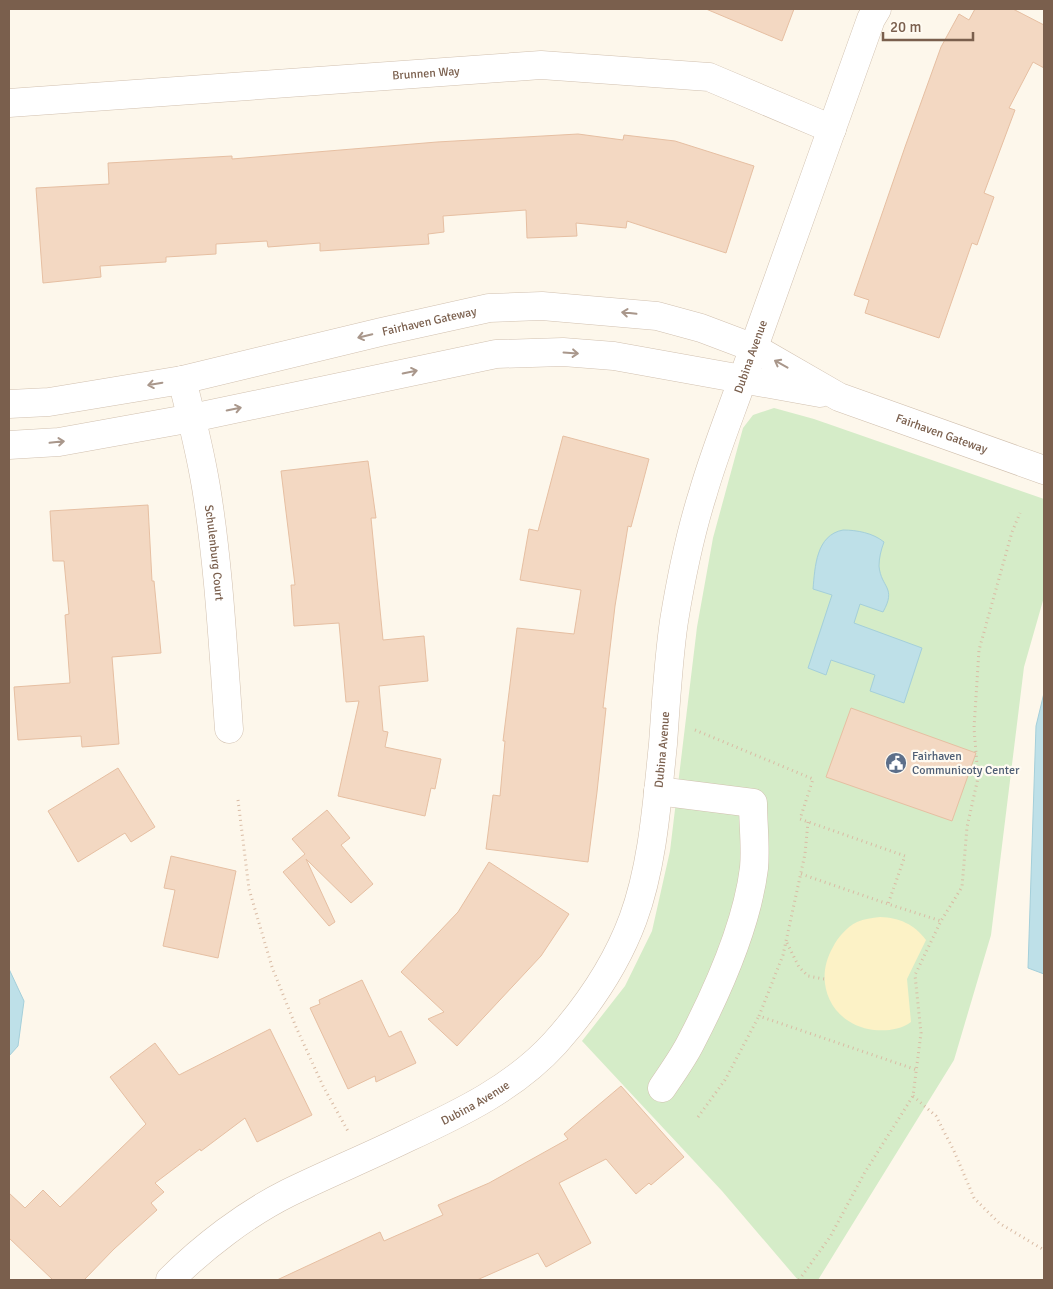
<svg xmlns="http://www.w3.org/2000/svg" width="1053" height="1289" viewBox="0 0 1053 1289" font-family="Signika,sans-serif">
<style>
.green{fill:#d5ecc8}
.sand{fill:#fcf2c6}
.water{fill:#bee0e8;stroke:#a4cfda}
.building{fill:#f3d8c2;stroke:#e6bfa2}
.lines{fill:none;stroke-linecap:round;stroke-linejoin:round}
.minor-casing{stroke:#d1c0af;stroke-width:29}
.path{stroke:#d9bba4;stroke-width:3;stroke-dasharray:1 4;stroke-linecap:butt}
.minor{stroke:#fff;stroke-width:28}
.oneway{stroke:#a9978b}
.labels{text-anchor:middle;stroke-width:4.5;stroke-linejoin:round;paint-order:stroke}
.street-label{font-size:12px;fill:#7a5f4d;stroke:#fffbf2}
.service-label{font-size:12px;fill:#4e5e75;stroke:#fffbf2;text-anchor:start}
</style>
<rect width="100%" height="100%" fill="#fdf7eb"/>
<!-- green -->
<path class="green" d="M 774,408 L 814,419 L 1044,499 L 1044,597 L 1024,667 L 991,935 L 954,1060 L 818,1280 L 798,1280 L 722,1191 L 582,1041 L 625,986 L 652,931 L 670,851 L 697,627 L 713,538 L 743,428 L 753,415 Z"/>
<!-- sand -->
<path class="sand" d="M 880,917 C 900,918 914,924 926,940 L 907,979 L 911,1022 C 900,1030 887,1031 874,1030 C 832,1025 812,983 833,947 C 838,937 847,927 857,922 C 864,919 872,918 880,917 Z"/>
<!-- water -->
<g class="water">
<path d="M 843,530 C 857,530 873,533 884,542 C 881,550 879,558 879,566 C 881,588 897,587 883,612 L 860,604 L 854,623 L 922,648 L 904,703 L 870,691 L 875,675 L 831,660 L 826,675 L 808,668 L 832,595 L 813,589 C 815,567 816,535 843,530 Z"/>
<path d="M 1044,693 L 1044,974 L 1028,968 L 1036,726 Z"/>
<path d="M 9,969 L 24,1001 L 18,1046 L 9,1056 Z"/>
</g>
<!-- building -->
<g class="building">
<path d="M 706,9 L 794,9 L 782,41 Z"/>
<path d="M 975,9 L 1013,9 L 1044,25 L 1044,68 L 1033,62 L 1009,108 L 1015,110 L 984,193 L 994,197 L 977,245 L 972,243 L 939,338 L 865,313 L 869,300 L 854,295 L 905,147 L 941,47 L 959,14 L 969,20 Z"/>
<path d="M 578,134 L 623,140 L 624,135 L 675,141 L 754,166 L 726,253 L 627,221 L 626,228 L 576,223 L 577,236 L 527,238 L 526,210 L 443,216 L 444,232 L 428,234 L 429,244 L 320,251 L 320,243 L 268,247 L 267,241 L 216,244 L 216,254 L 166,257 L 166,262 L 100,266 L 101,277 L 43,283 L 36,188 L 109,184 L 108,163 L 232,156 L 232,159 L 437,142 Z"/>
<path d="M 563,436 L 649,459 L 631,527 L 628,526 L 615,606 L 603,708 L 606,708 L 597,792 L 588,862 L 486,849 L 493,795 L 500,796 L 505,741 L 503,741 L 517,628 L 574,634 L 581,590 L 520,580 L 529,529 L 538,531 Z"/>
<path d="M 368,461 L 376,518 L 371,518 L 383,640 L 424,636 L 428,681 L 379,686 L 383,731 L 388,732 L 385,747 L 441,759 L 435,789 L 431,788 L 425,816 L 338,796 L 359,701 L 346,702 L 339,623 L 294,626 L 291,585 L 295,585 L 281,471 Z"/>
<path d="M 148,505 L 152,581 L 154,581 L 161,653 L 112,657 L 119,744 L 82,747 L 81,736 L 18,740 L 14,687 L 70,683 L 65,615 L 69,614 L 64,561 L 53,561 L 50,511 Z"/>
<path d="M 851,708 L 976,753 L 952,821 L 826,777 Z"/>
<path d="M 118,768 L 155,827 L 131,842 L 125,833 L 78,862 L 48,811 Z"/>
<path d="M 327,810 L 350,838 L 341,845 L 373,884 L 351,903 L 306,859 L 335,922 L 329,926 L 283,872 L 305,854 L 292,839 Z"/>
<path d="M 171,856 L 236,871 L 218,958 L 163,946 L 175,890 L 164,888 Z"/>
<path d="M 489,862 L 569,914 L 541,956 L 457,1046 L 428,1019 L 444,1012 L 401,972 L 458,912 Z"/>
<path d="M 362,980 L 389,1037 L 401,1031 L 416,1063 L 376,1082 L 375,1076 L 348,1089 L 310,1008 L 320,1004 L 319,1000 Z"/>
<path d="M 270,1029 L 312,1115 L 257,1142 L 245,1118 L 201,1151 L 200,1149 L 155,1183 L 164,1192 L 151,1203 L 157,1210 L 114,1249 L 84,1280 L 53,1280 L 9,1238 L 9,1193 L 25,1208 L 43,1190 L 60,1207 L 146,1124 L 110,1077 L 155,1043 L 179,1075 Z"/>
<path d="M 621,1086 L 684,1157 L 651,1185 L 649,1183 L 636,1194 L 606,1159 L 559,1183 L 591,1243 L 546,1267 L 538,1253 L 477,1280 L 277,1280 L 380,1232 L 384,1241 L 443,1215 L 438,1205 L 489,1183 L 568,1139 L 564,1134 Z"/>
</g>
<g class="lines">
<!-- minor casing -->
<g class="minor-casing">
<g id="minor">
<path id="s1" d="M 9,103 L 541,65 L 709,77 L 832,129"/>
<path id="s2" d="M 182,380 C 191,415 200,451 206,487 C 219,567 223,649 229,729"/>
<path id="s3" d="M 9,404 L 49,402 L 182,380 L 381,332 L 489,308 L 542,306 L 657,316 L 701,328 L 754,348 L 839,397 L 1044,470"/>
<path d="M 9,445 L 59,442 L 192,418 L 496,354 L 563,352 L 614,356 L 820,393"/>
<path d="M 658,791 L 753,803 C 753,824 756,847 754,868 C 747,925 717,992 691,1042 C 683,1058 672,1073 662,1088"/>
<path id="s4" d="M 170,1280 C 203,1247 246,1214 288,1193 C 327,1174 368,1157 407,1138 C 461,1113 515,1087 555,1043 C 588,1006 616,965 633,919 C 653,865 657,801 663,744 C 666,703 668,662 674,621 C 681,578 690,534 703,493 C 716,448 734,405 749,361 C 790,247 830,133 871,19 L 877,9"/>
</g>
</g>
<!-- path -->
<g class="path">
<path d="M 695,730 L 813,779 L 800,819 L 905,856 L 888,904 L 941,921"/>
<path d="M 238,800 L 249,889 L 272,967 L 296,1027 L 323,1086 L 349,1133"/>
<path d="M 808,822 L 805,854 L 783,955 L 759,1016 L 917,1070"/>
<path d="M 801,874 L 888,904"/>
<path d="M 787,943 L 799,967 L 808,976 L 824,979"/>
<path d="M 913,1096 L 936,1116 L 954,1151 L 974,1198 L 999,1223 L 1044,1250"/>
<path d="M 698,1117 L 725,1080 L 759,1016"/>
<path d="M 799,1280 L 830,1237 L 865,1172 L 913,1096 L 921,1033 L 915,975 L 941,921 L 962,887 L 967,827 L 978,778 L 974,728 L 979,650 L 1012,532 L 1020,513"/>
</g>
<!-- minor -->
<use href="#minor" class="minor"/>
</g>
<!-- one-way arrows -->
<defs><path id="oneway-shaft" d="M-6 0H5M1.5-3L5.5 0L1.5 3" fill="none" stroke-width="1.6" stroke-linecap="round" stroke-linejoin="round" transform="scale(1.25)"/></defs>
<g class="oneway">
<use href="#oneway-shaft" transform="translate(629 313) rotate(-174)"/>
<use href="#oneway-shaft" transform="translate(365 336) rotate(167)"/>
<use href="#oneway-shaft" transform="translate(571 353) rotate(4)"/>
<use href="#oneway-shaft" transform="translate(781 364) rotate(-151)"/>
<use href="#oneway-shaft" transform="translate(410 372) rotate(-12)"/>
<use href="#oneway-shaft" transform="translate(155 384) rotate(170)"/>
<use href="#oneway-shaft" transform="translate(234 409) rotate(-12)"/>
<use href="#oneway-shaft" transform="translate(57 442) rotate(-6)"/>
</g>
<!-- icons -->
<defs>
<g id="civic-disc" transform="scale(1.125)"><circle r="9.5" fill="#5c6f8a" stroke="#fffbf2"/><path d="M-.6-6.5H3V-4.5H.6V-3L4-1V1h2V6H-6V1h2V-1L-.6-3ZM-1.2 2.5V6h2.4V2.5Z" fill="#fff"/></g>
</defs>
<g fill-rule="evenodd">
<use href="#civic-disc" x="896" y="763"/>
</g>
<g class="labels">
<!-- street labels -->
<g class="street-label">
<text dy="4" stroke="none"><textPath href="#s1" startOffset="418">Brunnen Way</textPath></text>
<text dy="4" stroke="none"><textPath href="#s3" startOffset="429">Fairhaven Gateway</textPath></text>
<text dy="4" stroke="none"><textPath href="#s4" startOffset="1180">Dubina Avenue</textPath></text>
<text dy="4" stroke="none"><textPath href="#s3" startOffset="968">Fairhaven Gateway</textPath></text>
<text dy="4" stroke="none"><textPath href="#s2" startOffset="176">Schulenburg Court</textPath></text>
<text dy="4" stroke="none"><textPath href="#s4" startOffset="775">Dubina Avenue</textPath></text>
<text dy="4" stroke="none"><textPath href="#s4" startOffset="355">Dubina Avenue</textPath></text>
</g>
<!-- service labels -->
<g class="service-label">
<text x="912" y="760">Fairhaven<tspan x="912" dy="14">Communicoty Center</tspan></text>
</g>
</g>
<!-- border -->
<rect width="1053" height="1289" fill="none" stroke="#7a5f4d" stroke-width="20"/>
<!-- scale -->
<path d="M883 32v8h90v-8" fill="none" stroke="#7a5f4d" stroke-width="2.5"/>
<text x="890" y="32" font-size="15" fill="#7a5f4d" stroke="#fffbf2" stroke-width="4" paint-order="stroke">20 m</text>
</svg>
